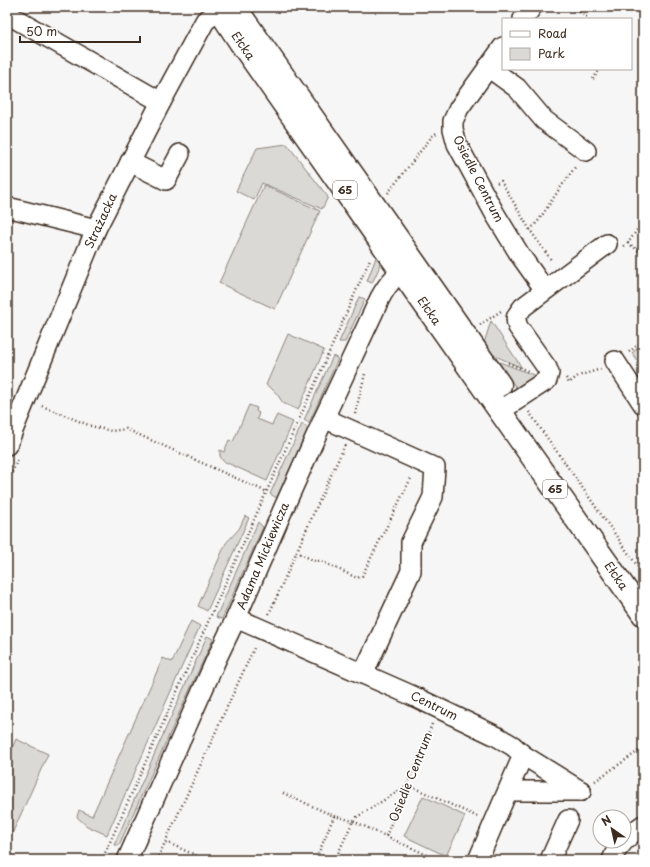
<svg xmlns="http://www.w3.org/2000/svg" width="650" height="867" viewBox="0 0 650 867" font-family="'Playpen Sans',sans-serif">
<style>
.green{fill:#dbd9d6;stroke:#8b827a}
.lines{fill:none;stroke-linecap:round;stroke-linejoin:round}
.minor-casing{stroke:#3b2a1e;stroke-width:22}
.major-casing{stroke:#3b2a1e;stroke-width:25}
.path{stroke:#3b2a1e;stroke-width:2.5;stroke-dasharray:1 3;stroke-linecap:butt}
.minor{stroke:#fff;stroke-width:19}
.major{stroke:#fff;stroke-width:22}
.labels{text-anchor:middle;stroke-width:3.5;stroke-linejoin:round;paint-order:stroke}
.shield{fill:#fff;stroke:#766a62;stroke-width:1}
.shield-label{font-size:11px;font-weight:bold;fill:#3b2a1e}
.street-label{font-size:12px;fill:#3b2a1e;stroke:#fff}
</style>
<rect width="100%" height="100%" fill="#f7f6f6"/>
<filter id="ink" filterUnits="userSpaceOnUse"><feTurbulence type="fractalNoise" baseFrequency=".025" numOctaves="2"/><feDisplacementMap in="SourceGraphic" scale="8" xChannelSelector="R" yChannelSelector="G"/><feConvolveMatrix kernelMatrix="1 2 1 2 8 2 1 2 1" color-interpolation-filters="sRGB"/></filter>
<g filter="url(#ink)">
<!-- green -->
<g class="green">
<path d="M 287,144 L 328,197 L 322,209 L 262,183 L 254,200 L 236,191 L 257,148 Z"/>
<path d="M 264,185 L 320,211 L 275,309 L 219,283 Z"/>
<path d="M 377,254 C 384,263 376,274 372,283 L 367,281 L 374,263 Z"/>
<path d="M 359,297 L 365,299 L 345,342 L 339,342 Z"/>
<path d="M 491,321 L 522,368 L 491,354 L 484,343 Z"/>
<path d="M 288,334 L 324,350 L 298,410 L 283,403 L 277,394 L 271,388 L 266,385 Z"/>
<path d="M 640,346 L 643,349 L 643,369 L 632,353 Z"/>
<path d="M 333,356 L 338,359 L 309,423 L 304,420 Z"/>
<path d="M 497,361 L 536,376 L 518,390 Z"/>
<path d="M 249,405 L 257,408 L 256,411 L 259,413 L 257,419 L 272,425 L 277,415 L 293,422 L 267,481 L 223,461 L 220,456 L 220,450 L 224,452 L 229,440 L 233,442 Z"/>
<path d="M 302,424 L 308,428 L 277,498 L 270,494 Z"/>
<path d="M 245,516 L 249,518 L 207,611 L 198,606 L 226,543 L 239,529 Z"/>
<path d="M 258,522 L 263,527 L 222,619 L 216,617 Z"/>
<path d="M 191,621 L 200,626 L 179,673 L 107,835 L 87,826 L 77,817 L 79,810 L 92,816 L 163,658 L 172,662 Z"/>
<path d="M 207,636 L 213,639 L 119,845 L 114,845 Z"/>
<path d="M 16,739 L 48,754 L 7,845 L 7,761 Z"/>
<path d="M 423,796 L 465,816 L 446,856 L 404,836 Z"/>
</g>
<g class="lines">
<!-- minor casing -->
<g class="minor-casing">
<g id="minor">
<path d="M 7,14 L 161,102"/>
<path d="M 523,19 L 532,7"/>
<path d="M 503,47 L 459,108 L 453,121 L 453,129 L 457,144 L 495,214 L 520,255 L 545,290"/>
<path d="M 488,67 L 517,88 L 544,120 L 586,151"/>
<path d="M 130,162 L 166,180 L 180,154"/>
<path d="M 7,207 L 96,229"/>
<path d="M 615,361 L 643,404"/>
<path d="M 500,411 L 547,380 L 549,373 L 547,368 L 518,327 C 514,317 517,315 523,307 L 607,244"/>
<path d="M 324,418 L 435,468 L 433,497 L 411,542 L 411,571 L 363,674"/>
<path d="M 7,445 L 96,229 L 161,102 L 205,21 L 219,10"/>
<path d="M 236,618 L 413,696 L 496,736 L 513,746 L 523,755 L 478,860"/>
<path d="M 523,755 L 581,791"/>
<path d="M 509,790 L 516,791 L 581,791"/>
<path d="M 624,841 L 636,830 L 643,825"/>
<path d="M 127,860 L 216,660 L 236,618 L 285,505 L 324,418 L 380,298 C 389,281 398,273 413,263"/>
<path d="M 550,860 L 568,820"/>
<path d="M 612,860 L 616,851 L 624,841"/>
</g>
</g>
<!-- major casing -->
<g class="major-casing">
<g id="major">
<path d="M 217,7 L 240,42 L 373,231 L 401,271 L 643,614"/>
<path d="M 235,7 L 414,262 L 500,385"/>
</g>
</g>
<!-- path -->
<g class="path">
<path d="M 573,7 L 589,19"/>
<path d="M 593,79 L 600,69"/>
<path d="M 497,183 L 501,181 L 530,230 L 551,260"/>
<path d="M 388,193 L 433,135 L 437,133"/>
<path d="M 530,230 L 539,220 L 558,191 L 576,166"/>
<path d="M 628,243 L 643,254"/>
<path d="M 624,246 L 628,243 L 637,230"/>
<path d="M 480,325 L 501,311"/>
<path d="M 629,352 L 643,341"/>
<path d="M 508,363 L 528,371"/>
<path d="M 566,378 L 569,383 L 578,376 L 601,369"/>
<path d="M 42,406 L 91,426 L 111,431 L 126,429 L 267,492"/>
<path d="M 529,412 L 643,574"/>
<path d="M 355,414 L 365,374"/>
<path d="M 7,483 L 18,459"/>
<path d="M 296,552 L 315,561 L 321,561 L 357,578 L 362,576 L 412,476"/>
<path d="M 269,614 L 312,517 L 345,445"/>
<path d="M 595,781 L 643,748"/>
<path d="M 283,793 L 334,816 L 353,821 L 438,860"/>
<path d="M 386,836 L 432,724"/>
<path d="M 166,842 L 206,860"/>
<path d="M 102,860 L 208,622 L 332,346 L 370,259"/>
<path d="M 157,860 L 255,646"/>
<path d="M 309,860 L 317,857 L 334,816"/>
<path d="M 335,860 L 353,821 L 357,817 L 408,785 L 478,817"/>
</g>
<!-- minor -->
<use href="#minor" class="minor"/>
<!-- major -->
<use href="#major" class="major"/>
</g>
</g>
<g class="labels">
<!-- shield labels -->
<g class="shield">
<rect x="333" y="181" width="24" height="18" rx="3"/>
<rect x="543" y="480" width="24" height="18" rx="3"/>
</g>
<g class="shield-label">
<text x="345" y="194">65</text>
<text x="555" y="493">65</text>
</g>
<!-- street labels -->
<g class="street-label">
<text transform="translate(243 46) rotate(55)" y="4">Ełcka</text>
<text transform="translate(478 179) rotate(63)" y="4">Osiedle Centrum</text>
<text transform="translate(101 221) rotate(-65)" y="4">Strażacka</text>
<text transform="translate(429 311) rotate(55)" y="4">Ełcka</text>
<text transform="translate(263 556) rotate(-67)" y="4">Adama Mickiewicza</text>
<text transform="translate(616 576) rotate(55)" y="4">Ełcka</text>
<text transform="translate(434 706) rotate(26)" y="4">Centrum</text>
<text transform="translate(411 777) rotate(-68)" y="4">Osiedle Centrum</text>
</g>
</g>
<!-- margin -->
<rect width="650" height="867" fill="none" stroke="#fff" stroke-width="24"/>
<rect x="12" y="12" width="626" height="843" fill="none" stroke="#3b2a1e" stroke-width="1.5" filter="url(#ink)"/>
<!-- legend -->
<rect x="502" y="18" width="130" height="52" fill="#ffffff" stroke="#b1aaa5"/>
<rect x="510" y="31" width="20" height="6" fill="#ffffff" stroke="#b1aaa5"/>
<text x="538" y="38" font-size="12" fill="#3b2a1e">Road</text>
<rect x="510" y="48" width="20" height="12" fill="#dbd9d6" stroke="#b1aaa5"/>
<text x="538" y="58" font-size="12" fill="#3b2a1e">Park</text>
<!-- north arrow -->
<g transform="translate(612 829) rotate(326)"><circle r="19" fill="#ffffff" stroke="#b1aaa5"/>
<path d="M0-3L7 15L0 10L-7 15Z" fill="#3b2a1e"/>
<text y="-6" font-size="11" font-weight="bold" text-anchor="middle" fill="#3b2a1e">N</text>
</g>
<!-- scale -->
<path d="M20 36v6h120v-6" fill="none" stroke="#3b2a1e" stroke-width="2"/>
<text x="26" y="36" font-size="12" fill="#3b2a1e" stroke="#ffffff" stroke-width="3" paint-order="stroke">50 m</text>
</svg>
